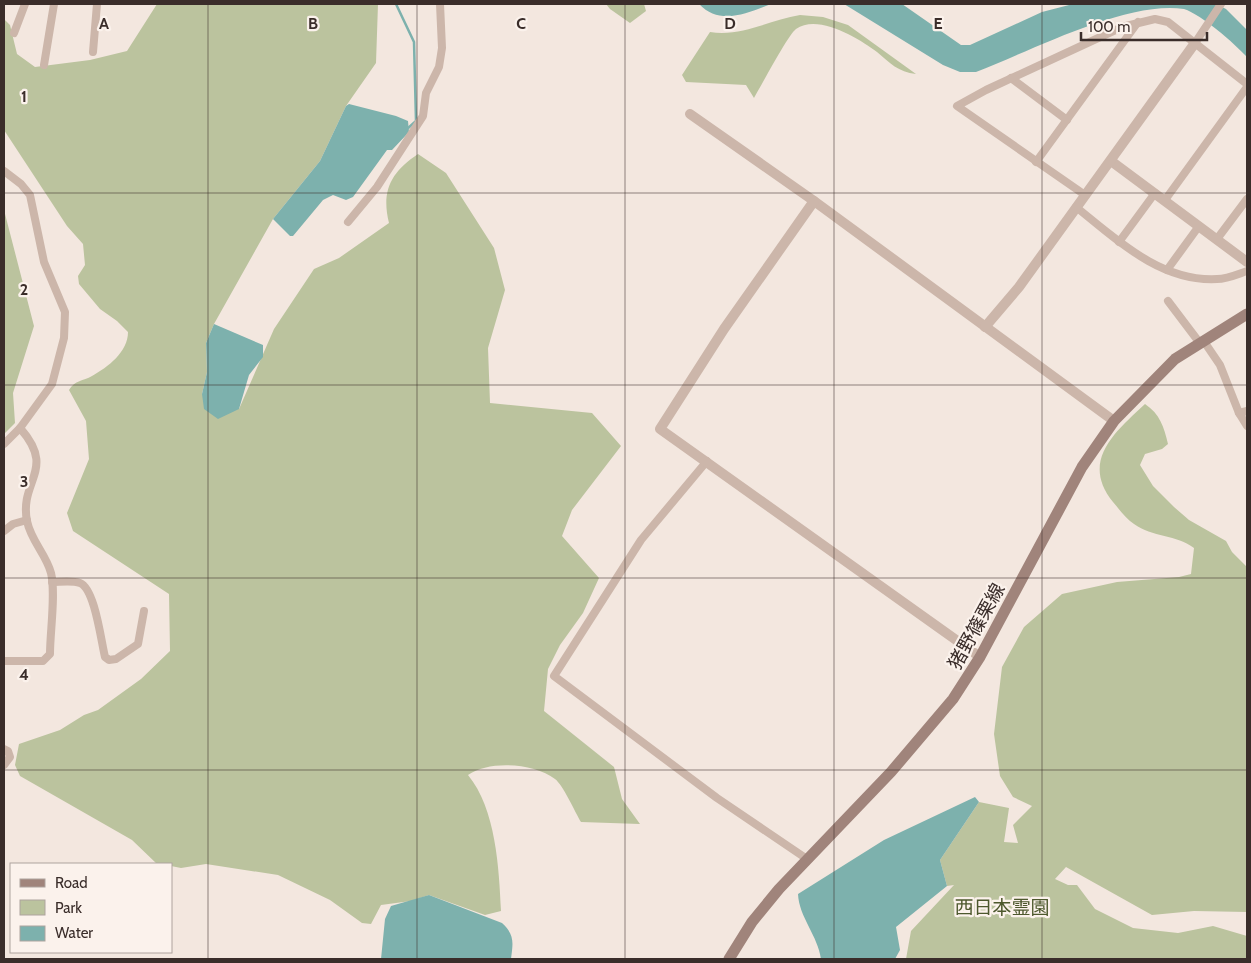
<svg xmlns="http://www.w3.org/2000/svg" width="1251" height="963" viewBox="0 0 1251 963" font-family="Cabin,'Noto Sans JP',sans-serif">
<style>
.green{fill:#bbc39e}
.water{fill:#7db1ad}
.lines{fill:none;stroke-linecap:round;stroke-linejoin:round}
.stream{stroke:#7db1ad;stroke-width:2.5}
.minor{stroke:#ccb6aa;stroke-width:8}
.tertiary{stroke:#ccb6aa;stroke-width:10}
.secondary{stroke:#a0847b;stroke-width:11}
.grid{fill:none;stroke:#3a2d2a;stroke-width:1;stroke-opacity:0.55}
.labels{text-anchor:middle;stroke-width:4.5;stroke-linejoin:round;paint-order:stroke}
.street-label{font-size:19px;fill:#3a2d2a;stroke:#fbf2ec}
.park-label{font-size:19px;fill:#4d582d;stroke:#fbf2ec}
.grid-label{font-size:16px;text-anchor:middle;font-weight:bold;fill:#3a2d2a;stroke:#fbf2ec;stroke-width:4.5;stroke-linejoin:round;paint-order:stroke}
</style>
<rect width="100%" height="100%" fill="#f3e7df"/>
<!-- green -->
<g class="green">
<path d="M 157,4 L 378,4 L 376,63 L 346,106 L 320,161 L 273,219 L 214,324 L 206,343 L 207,372 L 202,394 L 239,409 L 274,329 L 314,269 L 339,258 L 389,223 C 381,191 391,172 418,154 L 446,173 L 494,248 L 505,290 L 488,348 L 490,403 L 592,413 L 621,446 L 572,510 L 562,536 L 599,578 L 583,613 L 560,645 L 548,669 L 544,711 L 614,767 L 622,799 L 640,824 L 581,822 C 575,812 563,785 555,779 C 534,763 489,760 468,775 C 496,809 499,868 501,911 L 485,915 L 429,895 L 411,901 L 381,905 L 371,924 L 362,923 L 330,900 L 278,875 L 206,864 L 181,868 L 171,866 L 171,864 L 157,864 L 132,840 L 20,776 L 15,765 L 19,744 L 60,730 L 84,715 L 98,710 L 141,679 L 170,651 L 169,594 L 73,531 L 67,513 L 89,459 L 86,421 L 69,390 C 75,380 83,381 92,376 C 108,367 128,352 128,332 L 117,321 L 100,309 L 79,284 L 78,276 L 85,265 L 83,244 L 67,226 L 4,130 L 4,19 L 10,25 L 17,54 L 35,67 L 90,60 L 127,51 Z"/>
<path d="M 606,4 L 644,4 L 646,11 L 630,23 L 610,9 Z"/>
<path d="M 800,15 L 823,17 L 848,25 L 916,74 C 898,72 890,63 877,52 C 860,39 818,13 796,29 C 788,35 761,86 754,98 L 746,85 L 686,82 L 682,75 L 710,32 C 742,37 769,20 800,15 Z"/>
<path d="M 4,210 L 34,326 L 13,393 L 15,423 L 4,434 Z"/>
<path d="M 1145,404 C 1160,414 1164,427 1168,444 L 1162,449 L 1145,454 L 1140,465 L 1153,486 L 1174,507 L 1189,520 L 1226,541 L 1232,552 L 1247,567 L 1247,912 L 1194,911 L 1152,915 L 1066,867 L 1055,879 L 1068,885 L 1077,885 L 1095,909 L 1133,928 L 1178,933 L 1213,926 L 1247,936 L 1247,959 L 906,959 L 911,931 L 954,885 L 947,886 L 940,860 L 979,802 L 1009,808 L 1004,842 L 1018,843 L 1013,825 L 1032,806 L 1013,797 L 1000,776 L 994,734 L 1002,667 L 1024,627 L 1062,594 L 1117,582 L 1179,577 L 1191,574 L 1194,548 C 1177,535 1152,537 1134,524 C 1126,519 1119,509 1113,502 C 1080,461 1115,432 1145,404 Z"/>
</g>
<!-- water -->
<g class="water">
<path d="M 699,4 L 771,4 C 747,13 720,26 699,4 Z"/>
<path d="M 844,4 L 902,4 L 961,45 L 970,45 L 1042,12 L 1073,4 L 1216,4 L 1226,9 L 1247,30 L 1247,57 C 1234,43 1202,15 1184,9 C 1127,0 1031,51 976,72 L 960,72 L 943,65 Z"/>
<path d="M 349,104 L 396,116 L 408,121 L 409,132 L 392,150 L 387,150 L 353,197 L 346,200 L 333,195 L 323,200 L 293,236 L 290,236 L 273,219 L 320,161 L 346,106 Z"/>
<path d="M 214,324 L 263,345 L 263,357 L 249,375 L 239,409 L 218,419 L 204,409 L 202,394 L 207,372 L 206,343 Z"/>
<path d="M 975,797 L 979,802 L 940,860 L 947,886 L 896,927 L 900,950 L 895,959 L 821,959 C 818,936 799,917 798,894 L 884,840 Z"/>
<path d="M 429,895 L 502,923 C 515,935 513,943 511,959 L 381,959 L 385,919 L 391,906 Z"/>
</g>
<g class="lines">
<!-- stream -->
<path class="stream" d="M 396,4 L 414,42 L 416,121 L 407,129"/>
<!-- minor -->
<g class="minor">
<path d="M 14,33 L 25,4"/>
<path d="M 1195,43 L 1221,4"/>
<path d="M 93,52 L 97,4"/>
<path d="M 44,65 L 54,4"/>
<path d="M 1011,78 L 1067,120"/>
<path d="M 1036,162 L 1138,22"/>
<path d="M 4,171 L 21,184 L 30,195 L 44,262 L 65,312 L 64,338 L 52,384 L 20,428 L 4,444"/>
<path d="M 1085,195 L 957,106 L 986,90 L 1122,27 L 1155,19 L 1168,22 L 1247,84"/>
<path d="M 1165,200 L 1247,87"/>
<path d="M 1076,207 C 1117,240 1161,282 1217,279 C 1227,279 1238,274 1247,271"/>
<path d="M 348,222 L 377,187 L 423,116 L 426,93 L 439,67 L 442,48 L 440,4"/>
<path d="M 1217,239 L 1247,199"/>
<path d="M 1119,242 L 1155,193"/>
<path d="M 1167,270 L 1199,226"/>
<path d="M 1168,301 L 1199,342"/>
<path d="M 1203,340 L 1220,365 L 1239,413 L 1247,411"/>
<path d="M 1239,413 L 1247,426"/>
<path d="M 707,461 L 641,540 L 554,676 L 717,798 L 807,859"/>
<path d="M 4,531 L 13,524 L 27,520"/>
<path d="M 52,582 C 60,582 72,580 80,583 C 95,589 101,641 105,657 L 109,660 L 116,659 L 138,644 L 144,611"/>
<path d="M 4,661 L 43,661 L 50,654 C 50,632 56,593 51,573 C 46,554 31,541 27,521 C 19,480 57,470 20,428"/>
<path d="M 4,749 L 8,751 L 10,757 L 4,765"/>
</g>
<!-- tertiary -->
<g class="tertiary">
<path d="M 690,114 L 814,201 L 1114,421"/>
<path d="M 1111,161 L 1247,262"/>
<path d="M 814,201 L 724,329 L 660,429 L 980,657"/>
<path d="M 985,327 L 1019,287 L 1195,43"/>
</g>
<!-- secondary -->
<path class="secondary" d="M 729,959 L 752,922 L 779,889 L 891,772 L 953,699 L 980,657 L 1082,467 L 1114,421 L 1175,359 L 1247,314"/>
</g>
<!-- grid -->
<path class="grid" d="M 208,4 L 208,959M 417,4 L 417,959M 625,4 L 625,959M 834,4 L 834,959M 1042,4 L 1042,959M 4,193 L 1247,193M 4,385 L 1247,385M 4,578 L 1247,578M 4,770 L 1247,770"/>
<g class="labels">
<!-- street labels -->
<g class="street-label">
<text transform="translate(976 626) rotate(-61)" y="7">猪野篠栗線</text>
</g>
<!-- park labels -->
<g class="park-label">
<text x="1002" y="914">西日本霊園</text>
</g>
</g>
<g class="grid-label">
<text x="104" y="29">A</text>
<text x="313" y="29">B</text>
<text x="521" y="29">C</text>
<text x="730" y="29">D</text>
<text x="938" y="29">E</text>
<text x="24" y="102">1</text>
<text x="24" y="295">2</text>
<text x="24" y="487">3</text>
<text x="24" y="680">4</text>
</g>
<!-- border -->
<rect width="1251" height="963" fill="none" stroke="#3a2d2a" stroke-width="10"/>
<!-- legend -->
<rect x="10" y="863" width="162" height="90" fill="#fbf2ec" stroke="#aea39e"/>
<rect x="20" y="879" width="25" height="8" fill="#a0847b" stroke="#aea39e"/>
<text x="55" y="888" font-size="15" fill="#3a2d2a">Road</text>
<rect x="20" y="900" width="25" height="15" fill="#bbc39e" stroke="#aea39e"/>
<text x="55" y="913" font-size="15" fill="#3a2d2a">Park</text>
<rect x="20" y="926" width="25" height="15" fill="#7db1ad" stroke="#aea39e"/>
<text x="55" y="938" font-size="15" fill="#3a2d2a">Water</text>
<!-- scale -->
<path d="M1081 32v8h126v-8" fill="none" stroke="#3a2d2a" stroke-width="2.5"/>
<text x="1088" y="32" font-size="15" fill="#3a2d2a" stroke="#fbf2ec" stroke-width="4" paint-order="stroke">100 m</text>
</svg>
